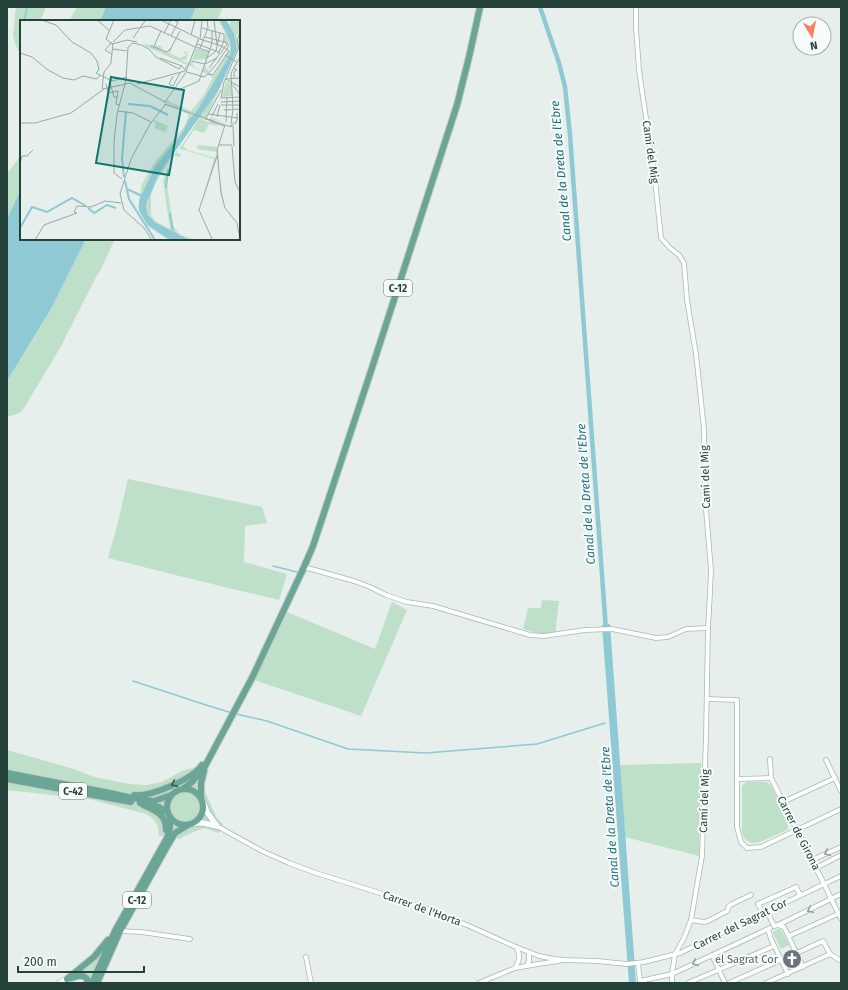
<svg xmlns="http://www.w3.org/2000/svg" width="848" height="990" viewBox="0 0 848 990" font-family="'Fira Sans',sans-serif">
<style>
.green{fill:#bfe0c8}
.water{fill:#8ec9d4}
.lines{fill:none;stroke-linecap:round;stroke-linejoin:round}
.stream{stroke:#8ec9d4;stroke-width:1.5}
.canal{stroke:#8ec9d4;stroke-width:4.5}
.street-casing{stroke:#a8b8b2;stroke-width:5.5}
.secondary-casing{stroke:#a4bbb3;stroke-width:7}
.primary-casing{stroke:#c2cac8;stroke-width:8}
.street{stroke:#fff;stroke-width:4}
.secondary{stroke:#fff;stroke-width:5.5}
.primary{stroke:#6aa596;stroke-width:6}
.oneway{stroke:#365b51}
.oneway2{stroke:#92a09c}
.labels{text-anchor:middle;stroke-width:4;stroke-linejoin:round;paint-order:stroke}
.shield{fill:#f7fbf9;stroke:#637a73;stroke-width:1}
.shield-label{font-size:10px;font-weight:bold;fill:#24423a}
.street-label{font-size:11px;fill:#24423a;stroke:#f7fbf9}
.worship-label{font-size:11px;fill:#5b616d;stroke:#f7fbf9;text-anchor:end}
.water-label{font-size:12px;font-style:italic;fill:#1c6f80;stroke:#f7fbf9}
.inset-river{fill:none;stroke:#8ec9d4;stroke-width:2}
.inset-road{fill:none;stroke:#98aaa4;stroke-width:1}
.view{fill:#0f766e;fill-opacity:0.15;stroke:#0f766e;stroke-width:2}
.inset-edge{fill:none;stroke:#24423a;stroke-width:2}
</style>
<rect width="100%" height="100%" fill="#e6efeb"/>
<!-- green -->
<g class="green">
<path d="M 16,7 L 46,7 L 40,21 L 21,21 L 21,57 L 15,43 L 13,35 Z"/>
<path d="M 77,7 L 106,7 L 100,21 L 69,21 Z"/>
<path d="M 196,7 L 223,7 L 217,21 L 190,21 Z"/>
<path d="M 21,150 L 21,189 L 7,219 L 7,179 L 8,175 L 7,173 L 17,161 Z"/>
<path d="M 86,239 L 115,239 L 100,271 L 96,277 L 60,348 L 24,408 L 20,413 L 7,417 L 7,381 L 52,307 Z"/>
<path d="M 128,479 L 262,507 L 267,523 L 245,526 L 244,562 L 287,574 L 279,600 L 179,576 L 108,558 L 117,526 Z"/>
<path d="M 542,600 L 559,601 L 555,634 L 541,634 L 523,629 L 528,608 L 541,608 Z"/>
<path d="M 392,602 L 407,610 L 361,716 L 254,680 L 287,612 L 375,649 Z"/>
<path d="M 7,750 L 74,769 L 94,777 L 130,784 L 146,785 L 162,782 L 182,771 L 196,767 L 209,770 L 205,783 L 205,792 L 217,818 L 223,824 L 219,833 L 204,828 L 184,836 L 181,839 L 159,836 C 158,825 157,820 146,814 L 89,799 L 7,790 Z"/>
<path d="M 701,763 L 699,856 L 625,837 L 620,765 Z"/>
<path d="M 747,782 L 766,782 L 771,785 L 789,822 L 788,827 L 787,830 C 781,833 775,835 769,838 C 758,843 748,848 742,833 L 742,786 L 745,783 Z"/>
<path d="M 780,928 L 789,945 L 781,949 L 773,933 L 774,931 Z"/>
<path d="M 108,943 L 90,983 L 89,979 L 73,975 Z"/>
</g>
<!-- water -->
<g class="water">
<path d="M 106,7 L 196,7 L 190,21 L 100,21 Z"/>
<path d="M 21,189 L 21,239 L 86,239 L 52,307 L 7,381 L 7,219 Z"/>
<path d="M 610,624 L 636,983 L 629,983 L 602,625 Z"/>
</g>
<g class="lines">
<!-- stream -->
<g class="stream">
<path d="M 24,21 L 27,7"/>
<path d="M 273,566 L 297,572"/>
<path d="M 311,567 L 330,572"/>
<path d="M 305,574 L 306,571"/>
<path d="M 133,681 L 206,705 L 232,713"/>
<path d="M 236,714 L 267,721 L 348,749 L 426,753 L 537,744 L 605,723"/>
</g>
<!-- canal -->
<path class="canal" d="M 540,7 L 559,63 L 565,87 L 570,135 L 606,630"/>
<!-- street casing -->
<g class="street-casing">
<g id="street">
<path d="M 636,7 L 636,28 L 639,70 L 655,180 L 661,238 L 670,248 L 679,255 L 684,263 L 687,300 L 696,354 L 704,429 L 705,498 L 711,570 L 710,593 L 708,628 L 706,736 L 702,856 L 691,920 L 684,938 L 675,954 L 672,974 L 672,983"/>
<path d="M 304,567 L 354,581 L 370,587 L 386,595 L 407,602 L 433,606 L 530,635 L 544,636 L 585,630 L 612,629 L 656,638 L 668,637 L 686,629 L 708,628"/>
<path d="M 707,699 L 737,700 L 737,827 L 741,842 L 747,848 L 761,847 L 841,809"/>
<path d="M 770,759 L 771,778"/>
<path d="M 826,760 L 841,791"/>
<path d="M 737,779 L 771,778 L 824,884 L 841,919"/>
<path d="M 783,802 L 835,778"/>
<path d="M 217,826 L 262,851 L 289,863 L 316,873 L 386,895 L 423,907 L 469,926 L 516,947 L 539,956 L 555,959 L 565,960 L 597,961 L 627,964 L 644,962 L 680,953 L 841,876"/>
<path d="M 812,860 L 841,847"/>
<path d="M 816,868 L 841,855"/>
<path d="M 767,911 L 774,926 L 778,925 L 784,927 L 803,967"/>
<path d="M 763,913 L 758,904 L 796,887 L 800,895"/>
<path d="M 691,920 L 704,922 L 708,921 L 727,911 L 729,906 L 732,904 L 751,895"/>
<path d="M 778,925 L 841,894"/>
<path d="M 770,928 L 768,929 L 771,939 L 788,974"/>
<path d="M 120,931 L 141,932 L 190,939"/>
<path d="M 789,936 L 840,913"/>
<path d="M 797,953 L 823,941 L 830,954"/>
<path d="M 830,954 L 841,961"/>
<path d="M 712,955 L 725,983"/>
<path d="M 306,957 L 311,983"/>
<path d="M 638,963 L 640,981 L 672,974 L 768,929"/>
<path d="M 527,966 L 529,961 L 529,952"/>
<path d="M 515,968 C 520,959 521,956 516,947"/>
<path d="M 479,983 L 515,968 L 538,964 L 559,961"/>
<path d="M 688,983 L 774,946"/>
<path d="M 729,983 L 781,960"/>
<path d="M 766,983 L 830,954"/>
</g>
</g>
<!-- secondary casing -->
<g class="secondary-casing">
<g id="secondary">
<path d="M 204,804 L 207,812 L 217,826"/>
<path d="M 193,823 L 203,823 L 217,826"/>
<path d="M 60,983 L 67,979"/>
</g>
</g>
<!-- primary casing -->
<g class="primary-casing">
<g id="primary">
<path d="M 7,773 L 110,793 L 132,798 L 154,801 L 171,795"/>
<path d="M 7,779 L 131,802"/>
<path d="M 184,788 L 192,782 L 204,768 L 252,678 L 304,567 L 313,546 L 370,374 L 457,105 L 469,57 L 480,7"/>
<circle cx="185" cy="807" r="18"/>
<path d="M 134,795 C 151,797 193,779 202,765"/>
<path d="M 201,797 L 201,783 L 204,770"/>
<path d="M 140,803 C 152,811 166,811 166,830"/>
<path d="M 146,804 L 159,807 L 168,813"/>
<path d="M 71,978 C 78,976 84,973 88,981 L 88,983"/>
<path d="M 67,979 L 94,957 L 108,940"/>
<path d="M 92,983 L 115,931 L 167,838 L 170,828 L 170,817"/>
<path d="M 97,983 L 120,931 L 165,850 L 175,833 L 188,825"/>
</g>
</g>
<!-- street -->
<use href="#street" class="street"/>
<!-- secondary -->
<use href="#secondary" class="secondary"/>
<!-- primary -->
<use href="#primary" class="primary"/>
</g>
<!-- one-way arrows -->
<defs><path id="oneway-chevron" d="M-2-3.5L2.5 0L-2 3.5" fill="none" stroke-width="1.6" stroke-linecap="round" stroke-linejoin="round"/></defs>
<use class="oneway" href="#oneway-chevron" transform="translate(174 784) rotate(155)"/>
<g class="oneway2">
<use href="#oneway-chevron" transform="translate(827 853) rotate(155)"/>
<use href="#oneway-chevron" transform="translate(810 910) rotate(154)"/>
<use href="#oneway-chevron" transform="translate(695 963) rotate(155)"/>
</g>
<!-- icons -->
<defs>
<g id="church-disc" transform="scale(1)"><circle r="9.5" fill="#6b7280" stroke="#f7fbf9"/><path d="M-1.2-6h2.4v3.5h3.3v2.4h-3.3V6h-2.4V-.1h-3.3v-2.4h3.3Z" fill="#fff"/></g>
</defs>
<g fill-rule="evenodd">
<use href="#church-disc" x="792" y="959"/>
</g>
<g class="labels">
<!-- shield labels -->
<g class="shield">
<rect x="384" y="280" width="28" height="16" rx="3"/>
<rect x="59" y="783" width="28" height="16" rx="3"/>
<rect x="123" y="892" width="28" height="16" rx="3"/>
</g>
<g class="shield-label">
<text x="398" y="292">C-12</text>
<text x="73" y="795">C-42</text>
<text x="137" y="904">C-12</text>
</g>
<!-- street labels -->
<g class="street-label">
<text transform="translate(651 152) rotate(82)" y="4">Camí del Mig</text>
<text transform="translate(705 477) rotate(-92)" y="4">Camí del Mig</text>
<text transform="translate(704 801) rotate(-88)" y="4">Camí del Mig</text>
<text transform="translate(799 833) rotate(63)" y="4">Carrer de Girona</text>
<text transform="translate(422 908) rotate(20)" y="4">Carrer de l'Horta</text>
<text transform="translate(740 924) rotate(-26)" y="4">Carrer del Sagrat Cor</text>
</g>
<!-- worship labels -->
<g class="worship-label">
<text x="778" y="963">el Sagrat Cor</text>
</g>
<!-- water labels -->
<g class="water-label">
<text transform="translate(561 171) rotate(-95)" y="4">Canal de la Dreta de l'Ebre</text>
<text transform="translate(586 494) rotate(-94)" y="4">Canal de la Dreta de l'Ebre</text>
<text transform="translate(610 817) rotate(-94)" y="4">Canal de la Dreta de l'Ebre</text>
</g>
</g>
<!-- overview -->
<g transform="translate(20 20)">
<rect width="220" height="220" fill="#e6efeb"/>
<path d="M 198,0 L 200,0 L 205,9 L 210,21 L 211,30 L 211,33 L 175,94 L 169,99 L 162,113 L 135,146 L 119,180 L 128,205 L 142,212 L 149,220 L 127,206 L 118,187 L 122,164 L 134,143 L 164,107 L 169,95 L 143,82 L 146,80 L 171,91 L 184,75 L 193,57 L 169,45 L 166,50 L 164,48 L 167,45 L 121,24 L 142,26 L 141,29 L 160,38 L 166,35 L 166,33 L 163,34 L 164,31 L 168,33 L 166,40 L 161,40 L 167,43 L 173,42 L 173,46 L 182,51 L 185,46 L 187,50 L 189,49 L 188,53 L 194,56 L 211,28 L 209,22 L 205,21 L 205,12 ZM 212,0 L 220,0 L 220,11 L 216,16 L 220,24 L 217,30 L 214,13 L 209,5 ZM 176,28 L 189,32 L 186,39 L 172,40 ZM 204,59 L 186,97 L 182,100 L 189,102 L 191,97 L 205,103 L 192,99 L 199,106 L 189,104 L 184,113 L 174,110 L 163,126 L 168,130 L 195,138 L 197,132 L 177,129 L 178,125 L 198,127 L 199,155 L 205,188 L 201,172 L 197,137 L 181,183 L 194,139 L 165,130 L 159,129 L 157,133 L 161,134 L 160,137 L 154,136 L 137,160 L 131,175 L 131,195 L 135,201 L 150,209 L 143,161 L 148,149 L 147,165 L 153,206 L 160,215 L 176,220 L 170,220 L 145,209 L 136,203 L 127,194 L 126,184 L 139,154 L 165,121 ZM 206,61 L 211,63 L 212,76 L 202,77 ZM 134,100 L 148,106 L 145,112 L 134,108 L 136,103 L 133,102 Z" fill="#bfe0c8"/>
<path d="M 200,0 L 206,0 L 214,13 L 217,30 L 198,71 L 139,154 L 126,184 L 127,194 L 136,203 L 170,220 L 150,220 L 128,205 L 119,191 L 119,180 L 135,146 L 162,113 L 169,99 L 175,94 L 211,33 L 210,21 Z" fill="#8ec9d4"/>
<path class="inset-river" d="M 108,84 L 130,86 L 148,95M 104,157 L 102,139 L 106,91M 105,161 L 109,179 L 135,220M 146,168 L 148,149M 107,169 L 122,176M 68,188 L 74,193 L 87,185 L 96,188M 150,193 L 153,211M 0,208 L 12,187 L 27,192 L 52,178 L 66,186"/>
<path class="inset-road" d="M 21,0 L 36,5 L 52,22 L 71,33 L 77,41 L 79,50 L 76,53 L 92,61M 77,0 L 90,11M 141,0 L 178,18M 194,0 L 197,25M 182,8 L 204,14 L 204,21 L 198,34M 144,13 L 151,0M 171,15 L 175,0M 151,16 L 158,2 L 153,0M 185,17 L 208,23 L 189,48M 113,18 L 125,1M 180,19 L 201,26 L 207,29 L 209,31 L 193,55 L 188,54 L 198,42 L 202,36 L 203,34 L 207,29 L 209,25 L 204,21M 180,19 L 182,0M 91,22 L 92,24 L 107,20 L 117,22M 93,22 L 105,10 L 130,6 L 175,27M 91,23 L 86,19 L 94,0M 91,23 L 85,30 L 92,34M 177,24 L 199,32M 131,26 L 147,32 L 152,27M 134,26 L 141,11M 176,27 L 190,32M 180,28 L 188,8 L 187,0M 219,28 L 217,21 L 220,12M 93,29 L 107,31M 149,32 L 160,11M 0,33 L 12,37 L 28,50 L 43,58 L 54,60 L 63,56 L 77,59 L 80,55M 205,35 L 217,42M 140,38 L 162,46 L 166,51M 187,38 L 196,31 L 200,13M 171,41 L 185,44M 185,44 L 197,38M 213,48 L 217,50 L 214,52 L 214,58M 166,51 L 179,18 L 178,21M 167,52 L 184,57 L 188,54M 153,56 L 149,64 L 153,66 L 160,53M 205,59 L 220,58M 206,59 L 220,67M 92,61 L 107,57M 204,62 L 220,25M 90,63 L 94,77 L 97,77M 86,64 L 89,77M 117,64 L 165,51M 213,65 L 220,75M 82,69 L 84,52 L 91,43 L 93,23M 83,69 L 110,63 L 145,82M 158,70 L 179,61 L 192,23 L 192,11M 88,73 L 98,71 L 96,84 L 99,85M 201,78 L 204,62M 201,78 L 220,77M 145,82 L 167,51M 201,82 L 220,81M 144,84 L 211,107 L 213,104 L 210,106M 201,85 L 220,85M 204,90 L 220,89M 98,91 L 113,93 L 131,102M 188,94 L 218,98M 192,96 L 198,84M 197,97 L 200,85M 186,99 L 204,106M 185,100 L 201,70M 206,102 L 207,78M 213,102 L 215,104 L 217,100 L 217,93M 0,103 L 15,103 L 51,93 L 84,69M 211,104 L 213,89 L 211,53 L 219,39M 205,105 L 197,130 L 201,173 L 205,188 L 217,203 L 220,219M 213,106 L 214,126M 199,125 L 212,125M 212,126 L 215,162 L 220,172M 0,144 L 2,136 L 7,136 L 13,130M 102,159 L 94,153 L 94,122 L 97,94 L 106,60 L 108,27 L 113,23 L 121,25 L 129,29 L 136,37 L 159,49 L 161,46M 192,219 L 179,190 L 197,136M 15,220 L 24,205 L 57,193 L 54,192 L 57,186 L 71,187 L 85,181 L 101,183M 132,220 L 124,208 L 104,190 L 100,174 L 111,139 L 130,104 L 145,85"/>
<path class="view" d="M 91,57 L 164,70 L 149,155 L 76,143 Z"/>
<rect width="220" height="220" class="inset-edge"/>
</g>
<!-- border -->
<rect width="848" height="990" fill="none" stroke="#24423a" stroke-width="16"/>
<!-- north arrow -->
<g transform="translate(812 36) rotate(170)"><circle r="19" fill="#f7fbf9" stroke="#a3b1ad"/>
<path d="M0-3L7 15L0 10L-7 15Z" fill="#f4845f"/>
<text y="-6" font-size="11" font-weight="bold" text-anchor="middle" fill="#24423a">N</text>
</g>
<!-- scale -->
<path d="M18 966v6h126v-6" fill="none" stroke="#24423a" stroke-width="2"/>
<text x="24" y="966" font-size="12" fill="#24423a" stroke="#f7fbf9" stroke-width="3" paint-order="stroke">200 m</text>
</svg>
